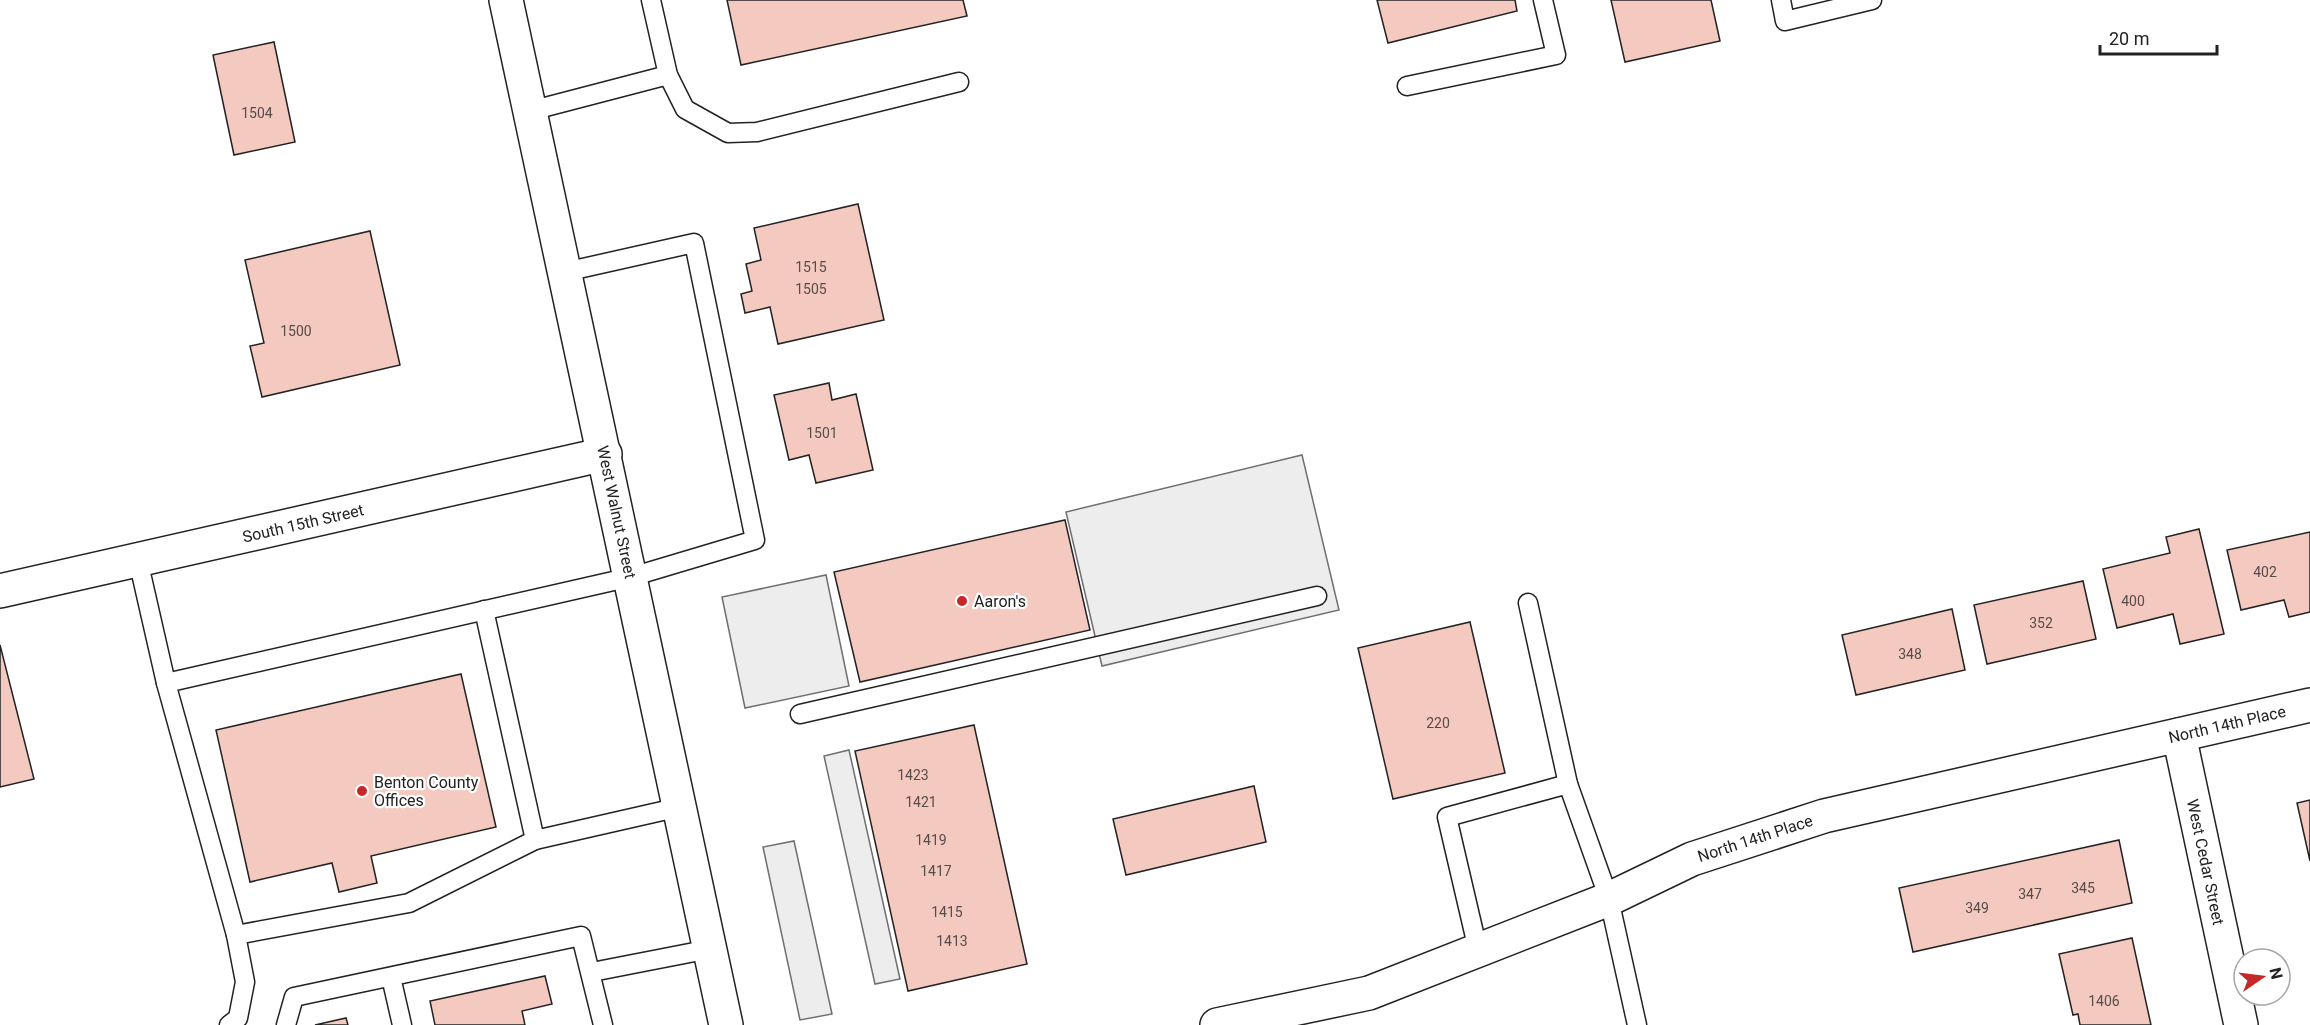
<svg xmlns="http://www.w3.org/2000/svg" width="2310" height="1025" viewBox="0 0 2310 1025" font-family="Roboto,sans-serif">
<style>
.parking{fill:#ededed;stroke:#6f6f6f;stroke-width:1.5}
.building{fill:#f3c9c0;stroke:#222;stroke-width:1.5}
.lines{fill:none;stroke-linecap:round;stroke-linejoin:round}
.service-casing{stroke:#222;stroke-width:21}
.minor-casing{stroke:#222;stroke-width:36}
.primary-casing{stroke:#222;stroke-width:36}
.service{stroke:#fff;stroke-width:18}
.minor{stroke:#fff;stroke-width:33}
.primary{stroke:#fff;stroke-width:33}
.poi-dot{fill:#c62828;stroke:#fff;stroke-width:2}
.labels{text-anchor:middle;stroke-width:4.5;stroke-linejoin:round;paint-order:stroke}
.number-label{font-size:14px;fill:#564c4a}
.street-label{font-size:16px;fill:#222;stroke:#fff}
.poi-label{font-size:16px;fill:#222;stroke:#fff;text-anchor:start}
</style>
<rect width="100%" height="100%" fill="#fff"/>
<!-- parking -->
<g class="parking">
<path d="M 1302,455 L 1339,610 L 1102,666 L 1066,512 Z"/>
<path d="M 826,575 L 849,686 L 745,708 L 722,597 Z"/>
<path d="M 849,750 L 900,979 L 875,984 L 824,756 Z"/>
<path d="M 794,841 L 832,1014 L 800,1020 L 763,847 Z"/>
</g>
<!-- building -->
<g class="building">
<path d="M 727,0 L 963,0 L 967,16 L 741,65 Z"/>
<path d="M 1377,0 L 1515,0 L 1517,11 L 1388,43 Z"/>
<path d="M 1611,0 L 1711,0 L 1720,41 L 1625,62 Z"/>
<path d="M 274,42 L 295,142 L 234,155 L 213,55 Z"/>
<path d="M 858,204 L 884,320 L 778,344 L 770,307 L 745,313 L 741,294 L 752,291 L 746,264 L 761,260 L 754,228 Z"/>
<path d="M 370,231 L 400,365 L 262,397 L 250,346 L 264,343 L 245,260 Z"/>
<path d="M 829,383 L 832,400 L 856,394 L 873,470 L 816,483 L 809,455 L 789,460 L 774,395 Z"/>
<path d="M 1065,520 L 1090,630 L 860,682 L 834,572 Z"/>
<path d="M 2199,529 L 2224,634 L 2180,644 L 2173,614 L 2117,628 L 2103,569 L 2170,553 L 2166,537 Z"/>
<path d="M 2310,532 L 2310,612 L 2289,617 L 2284,600 L 2241,610 L 2227,550 Z"/>
<path d="M 2083,581 L 2096,639 L 1987,664 L 1974,605 Z"/>
<path d="M 1952,609 L 1965,670 L 1856,695 L 1842,635 Z"/>
<path d="M 1470,622 L 1505,773 L 1393,799 L 1358,648 Z"/>
<path d="M 0,645 L 34,779 L 0,787 Z"/>
<path d="M 461,674 L 496,827 L 371,856 L 377,883 L 339,892 L 332,863 L 250,882 L 216,730 Z"/>
<path d="M 974,725 L 1027,964 L 908,991 L 855,751 Z"/>
<path d="M 1254,786 L 1266,842 L 1126,875 L 1113,819 Z"/>
<path d="M 2310,800 L 2310,861 L 2297,803 Z"/>
<path d="M 2119,840 L 2132,903 L 1913,952 L 1899,888 Z"/>
<path d="M 2132,938 L 2151,1025 L 2080,1025 L 2078,1014 L 2073,1015 L 2059,954 Z"/>
<path d="M 545,976 L 552,1004 L 522,1011 L 525,1025 L 435,1025 L 430,1001 Z"/>
<path d="M 346,1018 L 348,1025 L 315,1025 Z"/>
</g>
<g class="lines">
<!-- service casing -->
<g class="service-casing">
<g id="service">
<path d="M 1781,0 L 1785,21 L 1872,0"/>
<path d="M 668,75 L 685,109 L 728,133 L 757,132 L 959,82"/>
<path d="M 1407,86 L 1556,55 L 1543,0"/>
<path d="M 530,111 L 668,75 L 651,0"/>
<path d="M 138,560 L 166,683"/>
<path d="M 1528,603 L 1568,784"/>
<path d="M 484,610 L 535,840 L 680,807"/>
<path d="M 800,714 L 1317,596"/>
<path d="M 535,840 L 409,903 L 236,935 L 166,683 L 631,577 L 755,540 L 694,243 L 565,272"/>
<path d="M 1478,950 L 1447,817 L 1568,784 L 1609,899 L 1637,1025"/>
<path d="M 592,972 L 710,949"/>
<path d="M 391,977 L 402,1025"/>
<path d="M 229,1025 L 238,1018 L 245,982 L 236,935"/>
<path d="M 286,1025 L 294,997 L 581,936 L 603,1025"/>
</g>
</g>
<!-- minor casing -->
<g class="minor-casing">
<g id="minor">
<path d="M 0,591 L 605,454"/>
<path d="M 2179,735 L 2241,1025"/>
<path d="M 1217,1025 L 1369,993 L 1609,899 L 1692,859 L 1824,816 L 2310,705"/>
</g>
</g>
<!-- primary casing -->
<g class="primary-casing">
<path id="primary" d="M 506,0 L 726,1025"/>
</g>
<!-- service -->
<use href="#service" class="service"/>
<!-- minor -->
<use href="#minor" class="minor"/>
<!-- primary -->
<use href="#primary" class="primary"/>
</g>
<!-- markers -->
<g class="poi-dot">
<circle cx="962" cy="601" r="6"/>
<circle cx="362" cy="791" r="6"/>
</g>
<g class="labels">
<!-- number labels -->
<g class="number-label">
<text x="257" y="118">1504</text>
<text x="811" y="272">1515</text>
<text x="811" y="294">1505</text>
<text x="296" y="336">1500</text>
<text x="822" y="438">1501</text>
<text x="2265" y="577">402</text>
<text x="2133" y="606">400</text>
<text x="2041" y="628">352</text>
<text x="1910" y="659">348</text>
<text x="1438" y="728">220</text>
<text x="913" y="780">1423</text>
<text x="921" y="807">1421</text>
<text x="931" y="845">1419</text>
<text x="936" y="876">1417</text>
<text x="2083" y="893">345</text>
<text x="2030" y="899">347</text>
<text x="1977" y="913">349</text>
<text x="947" y="917">1415</text>
<text x="952" y="946">1413</text>
<text x="2104" y="1006">1406</text>
</g>
<!-- street labels -->
<g class="street-label">
<text transform="translate(617 512) rotate(78)" y="6">West Walnut Street</text>
<text transform="translate(303 523) rotate(-13)" y="6">South 15th Street</text>
<text transform="translate(2227 724) rotate(-13)" y="6">North 14th Place</text>
<text transform="translate(1755 838) rotate(-18)" y="6">North 14th Place</text>
<text transform="translate(2206 862) rotate(78)" y="6">West Cedar Street</text>
</g>
<!-- poi labels -->
<g class="poi-label">
<text x="974" y="607">Aaron's</text>
<text x="374" y="788">Benton County<tspan x="374" dy="18">Offices</tspan></text>
</g>
</g>
<!-- north arrow -->
<g transform="translate(2262 977) rotate(76)"><circle r="28" fill="#ffffff" stroke="#a7a7a7" stroke-width="1.5"/>
<path d="M0-4.5L10 22L0 15L-10 22Z" fill="#c62828"/>
<text y="-9" font-size="16" font-weight="bold" text-anchor="middle" fill="#222222">N</text>
</g>
<!-- scale -->
<path d="M2100 45v9h117v-9" fill="none" stroke="#222222" stroke-width="3"/>
<text x="2109" y="45" font-size="18" fill="#222222" stroke="#ffffff" stroke-width="4.5" paint-order="stroke">20 m</text>
</svg>
